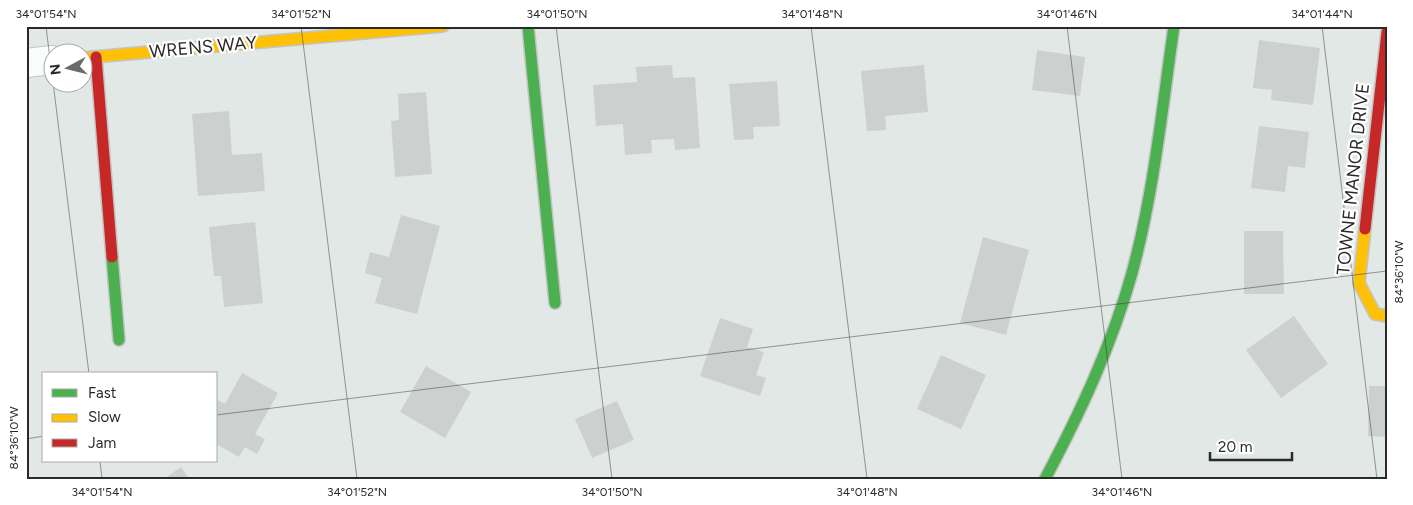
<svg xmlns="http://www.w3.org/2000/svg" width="1413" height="505" viewBox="0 0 1413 505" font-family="Figtree,sans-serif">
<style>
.building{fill:#ccd1cf}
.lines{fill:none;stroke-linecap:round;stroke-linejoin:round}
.street-casing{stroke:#c3c4c3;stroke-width:30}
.fast-casing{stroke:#c3c4c3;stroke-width:14}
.slow-casing{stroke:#c3c4c3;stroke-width:14}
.jam-casing{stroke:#c3c4c3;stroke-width:14}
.street{stroke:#fafcfb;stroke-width:28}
.fast{stroke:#4caf50;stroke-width:11}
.slow{stroke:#ffc107;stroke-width:11}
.jam{stroke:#c62828;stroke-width:11}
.ticks{fill:none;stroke:#2a2a2a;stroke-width:1;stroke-opacity:0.45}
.labels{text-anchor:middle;stroke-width:4.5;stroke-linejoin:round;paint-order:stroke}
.street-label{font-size:18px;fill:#2a2a2a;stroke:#fff}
.neatline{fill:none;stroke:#2a2a2a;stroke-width:2}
.ticks-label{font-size:12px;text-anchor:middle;fill:#2a2a2a}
</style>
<rect width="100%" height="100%" fill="#e1e8e5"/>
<!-- building -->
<g class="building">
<path d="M 1259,40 L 1320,48 L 1313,105 L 1271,100 L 1272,90 L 1253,88 Z"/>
<path d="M 1037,50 L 1085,57 L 1080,96 L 1032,90 Z"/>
<path d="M 672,65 L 673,78 L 695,77 L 700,148 L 675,150 L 674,139 L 651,140 L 652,153 L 625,155 L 623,124 L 596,126 L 593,85 L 637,82 L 636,67 Z"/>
<path d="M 924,65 L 928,112 L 885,116 L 886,130 L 867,131 L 861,71 Z"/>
<path d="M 777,81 L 780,126 L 753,127 L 754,139 L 734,140 L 729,84 Z"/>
<path d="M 426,92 L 432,174 L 395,177 L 391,121 L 399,120 L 398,94 Z"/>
<path d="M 229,111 L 232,155 L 262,153 L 265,191 L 198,196 L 192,114 Z"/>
<path d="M 1259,126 L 1309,132 L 1305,168 L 1288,166 L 1285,192 L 1251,188 Z"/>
<path d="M 401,215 L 440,226 L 417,314 L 375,303 L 382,278 L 365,273 L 370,252 L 389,257 Z"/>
<path d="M 255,222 L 263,303 L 224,307 L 221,276 L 214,276 L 209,227 Z"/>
<path d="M 1244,231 L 1283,231 L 1284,294 L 1244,294 Z"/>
<path d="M 983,237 L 1029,250 L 1006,335 L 960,323 Z"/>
<path d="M 1294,316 L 1328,364 L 1281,398 L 1246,350 Z"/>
<path d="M 720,318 L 753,329 L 747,347 L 764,352 L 756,375 L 766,378 L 760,396 L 700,376 Z"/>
<path d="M 941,355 L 986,375 L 961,429 L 917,409 Z"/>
<path d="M 426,366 L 471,392 L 445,438 L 400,412 Z"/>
<path d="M 242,373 L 278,393 L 255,434 L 265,439 L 257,454 L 245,447 L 239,457 L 216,444 L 216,403 L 218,400 L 225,404 Z"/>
<path d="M 1369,386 L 1387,386 L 1387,437 L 1368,436 Z"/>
<path d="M 617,401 L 634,440 L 592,458 L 575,419 Z"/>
<path d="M 181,467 L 189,479 L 164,479 Z"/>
</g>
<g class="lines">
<!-- street casing -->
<g class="street-casing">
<path id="street" d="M 26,63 L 52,60"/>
</g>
<!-- fast casing -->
<g class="fast-casing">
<g id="fast">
<path d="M 528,26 L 555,303"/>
<path d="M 112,257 L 119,340"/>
<path d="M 1045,479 C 1080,413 1112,345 1132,273 C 1154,192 1162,109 1174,26"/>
</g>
</g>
<!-- slow casing -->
<g class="slow-casing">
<g id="slow">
<path d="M 82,58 L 443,26"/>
<path d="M 1365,229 L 1359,283 L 1375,314 L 1387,316"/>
</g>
</g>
<!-- jam casing -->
<g class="jam-casing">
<g id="jam">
<path d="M 96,57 L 112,257"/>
<path d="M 1365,229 L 1387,32"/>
</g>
</g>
<!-- street -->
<use href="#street" class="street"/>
<!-- fast -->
<use href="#fast" class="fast"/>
<!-- slow -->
<use href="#slow" class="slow"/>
<!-- jam -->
<use href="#jam" class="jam"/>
</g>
<!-- ticks -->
<path class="ticks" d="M 46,26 L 52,77M 301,26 L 357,479M 556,26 L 612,479M 811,26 L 867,479M 1067,26 L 1122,479M 1322,26 L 1377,479M 53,82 L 89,374M 216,415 L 1387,271M 26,439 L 44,436M 100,461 L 102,479"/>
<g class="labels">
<!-- street labels -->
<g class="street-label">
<text transform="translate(203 47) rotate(-5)" y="6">WRENS WAY</text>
<text transform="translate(1353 179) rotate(-84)" y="6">TOWNE MANOR DRIVE</text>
</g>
</g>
<!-- border -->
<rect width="1413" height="505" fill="none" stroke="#ffffff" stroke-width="55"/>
<!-- legend -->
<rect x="42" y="372" width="175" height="90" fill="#ffffff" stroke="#aaaaaa"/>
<rect x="52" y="389" width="25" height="8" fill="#4caf50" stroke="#aaaaaa"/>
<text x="88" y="398" font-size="15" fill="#2a2a2a">Fast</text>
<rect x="52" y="414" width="25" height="8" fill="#ffc107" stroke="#aaaaaa"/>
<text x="88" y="422" font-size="15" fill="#2a2a2a">Slow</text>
<rect x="52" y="439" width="25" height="8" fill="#c62828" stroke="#aaaaaa"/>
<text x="88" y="448" font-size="15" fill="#2a2a2a">Jam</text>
<!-- north arrow -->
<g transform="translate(68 68) rotate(263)"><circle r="24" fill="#ffffff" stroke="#aaaaaa"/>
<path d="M0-4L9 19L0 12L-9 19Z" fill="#6a6c6b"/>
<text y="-8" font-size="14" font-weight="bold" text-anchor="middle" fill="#2a2a2a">N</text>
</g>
<!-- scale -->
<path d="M1210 452v8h82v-8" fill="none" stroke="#2a2a2a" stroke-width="2.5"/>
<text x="1218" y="452" font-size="15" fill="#2a2a2a" stroke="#ffffff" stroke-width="4" paint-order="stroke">20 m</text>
<rect x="28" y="28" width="1358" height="450" class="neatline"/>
<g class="ticks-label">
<text x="46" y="18">34°01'54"N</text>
<text x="301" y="18">34°01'52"N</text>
<text x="557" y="18">34°01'50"N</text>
<text x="812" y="18">34°01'48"N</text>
<text x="1067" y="18">34°01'46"N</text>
<text x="1322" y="18">34°01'44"N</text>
<text transform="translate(1399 272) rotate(-90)" y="4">84°36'10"W</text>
<text transform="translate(14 438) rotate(-90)" y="4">84°36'10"W</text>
<text x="102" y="496">34°01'54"N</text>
<text x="357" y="496">34°01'52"N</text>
<text x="612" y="496">34°01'50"N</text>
<text x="867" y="496">34°01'48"N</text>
<text x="1122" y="496">34°01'46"N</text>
</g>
</svg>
